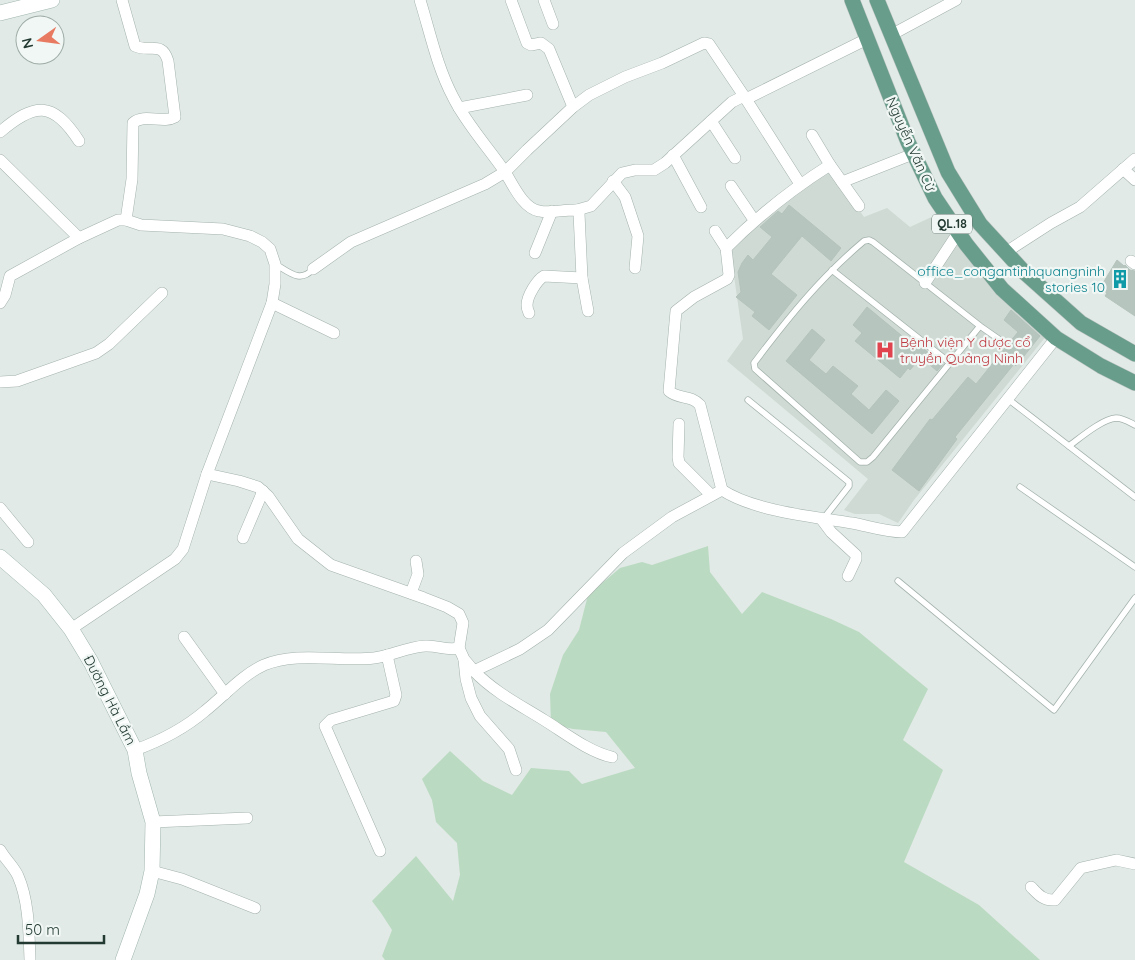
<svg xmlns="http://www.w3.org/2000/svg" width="1135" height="960" viewBox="0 0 1135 960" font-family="Quicksand,sans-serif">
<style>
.built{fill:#cfdad4}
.green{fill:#bbdac2}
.building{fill:#b6c5be;stroke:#b4c3bc}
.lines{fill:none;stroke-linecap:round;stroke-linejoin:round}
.service-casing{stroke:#a4b2ac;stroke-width:7}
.minor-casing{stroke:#a4b2ac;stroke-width:12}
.secondary-casing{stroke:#a0b5ad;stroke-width:16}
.primary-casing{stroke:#bdc4c2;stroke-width:16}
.service{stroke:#fff;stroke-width:5.5}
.minor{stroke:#fff;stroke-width:11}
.secondary{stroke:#fff;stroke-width:15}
.primary{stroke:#689d8c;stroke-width:15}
.labels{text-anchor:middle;stroke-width:4.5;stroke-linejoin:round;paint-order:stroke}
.shield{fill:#f1f7f4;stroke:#60736c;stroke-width:1}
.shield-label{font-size:12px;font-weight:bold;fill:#223a32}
.street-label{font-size:14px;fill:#223a32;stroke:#f1f7f4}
.culture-label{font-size:14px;fill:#0d838f;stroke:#f1f7f4;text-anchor:end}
.health-label{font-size:14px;fill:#be3a42;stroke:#f1f7f4;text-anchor:start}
</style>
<rect width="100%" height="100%" fill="#e1eae6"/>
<!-- built -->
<path class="built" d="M 830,168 L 864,217 L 887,208 L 910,227 L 936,215 L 991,286 L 1047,335 L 914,500 L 898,523 L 879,514 L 855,514 L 844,510 L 868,479 L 727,361 L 743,339 L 730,248 L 756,223 Z"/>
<!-- green -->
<path class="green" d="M 708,546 L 710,572 L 742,614 L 762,592 L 831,619 L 859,632 L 928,689 L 903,740 L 943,770 L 904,862 L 979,905 L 1040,960 L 385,960 L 382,956 L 392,930 L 381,913 L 372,901 L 416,856 L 453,901 L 460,875 L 457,843 L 436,822 L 432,800 L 422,779 L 450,751 L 483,781 L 512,795 L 531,768 L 569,771 L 582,784 L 635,768 L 606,732 L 573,729 L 551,724 L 550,694 L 563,655 L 579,630 L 588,595 L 620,568 L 642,562 L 652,565 Z"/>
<!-- building -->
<g class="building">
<path d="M 789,205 L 841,248 L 831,261 L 802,236 L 771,274 L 797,295 L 769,330 L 752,316 L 755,312 L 736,297 L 741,292 L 738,272 L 742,263 L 748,255 L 753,260 L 772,237 L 760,227 L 778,211 L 782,214 Z"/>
<path d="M 1117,260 L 1124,266 L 1125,265 L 1130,270 L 1135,271 L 1135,316 L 1105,296 L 1107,293 L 1100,288 Z"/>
<path d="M 867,307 L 913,345 L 915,342 L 943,364 L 937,371 L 921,357 L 910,370 L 908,368 L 900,378 L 855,341 L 862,333 L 853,325 Z"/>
<path d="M 1011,310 L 1040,336 L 1016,366 L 1014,364 L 955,437 L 957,439 L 919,491 L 892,470 L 930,419 L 932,420 L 968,377 L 976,384 L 1018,332 L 1004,320 Z"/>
<path d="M 812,329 L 825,340 L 809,360 L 826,374 L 833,366 L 858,386 L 851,394 L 869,410 L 886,390 L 899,401 L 872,434 L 786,361 Z"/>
</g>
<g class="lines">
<!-- service casing -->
<g class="service-casing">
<g id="service">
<path d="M 275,264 C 288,271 300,284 313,269"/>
<path d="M 832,270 L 950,363"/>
<path d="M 980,326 L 873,457 L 867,462 L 860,462 L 755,369 L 754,363 C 788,318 820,278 864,241 L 869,240 L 873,242 L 980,326 L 1003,342"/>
<path d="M 1008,399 L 1135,497"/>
<path d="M 748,400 L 849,482 L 849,486 L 824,518"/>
<path d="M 1069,446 C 1080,438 1102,419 1116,418 C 1123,418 1129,422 1135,425"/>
<path d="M 1020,487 L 1135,567"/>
<path d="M 898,581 L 1054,710 L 1135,598"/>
</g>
</g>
<!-- minor casing -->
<g class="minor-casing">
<g id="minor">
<path d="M 122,0 L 135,46 C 149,53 162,40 168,61 L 175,117 C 163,124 144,113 133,123 L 132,179 L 126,220"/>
<path d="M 420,0 C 430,32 437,67 453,97 C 467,125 488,147 505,172 C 513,185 523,208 539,211 C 551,214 565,209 577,210 L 579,213 L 582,278 L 588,311"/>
<path d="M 511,0 L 527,43 L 531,45 L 541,43 L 549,49 L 573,107"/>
<path d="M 544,0 L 553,24"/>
<path d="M 891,35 L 956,0"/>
<path d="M 746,99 L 867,39"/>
<path d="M 459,108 L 527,95"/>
<path d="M 711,121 L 735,158"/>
<path d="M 0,132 C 35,102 53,101 79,141"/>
<path d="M 812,135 L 830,165"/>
<path d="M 673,155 L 701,207"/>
<path d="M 0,160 L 79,238"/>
<path d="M 1123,169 L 1135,180"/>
<path d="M 613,181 L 625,197 L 638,236 L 635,268"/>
<path d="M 842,182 L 859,206"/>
<path d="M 731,186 L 754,220"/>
<path d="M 577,210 L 591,206 L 622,173 L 635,170 L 654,170 L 665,163 L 732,102 L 744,96"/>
<path d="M 715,231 L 726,248"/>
<path d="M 1006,252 L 1051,223 L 1080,207 L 1135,159"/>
<path d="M 535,253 L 552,211"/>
<path d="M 1131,261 L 1135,264"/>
<path d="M 313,269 L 351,242 L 485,184 L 505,172 L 527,150 L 573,107 L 589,95 L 625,77 L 662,63 L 704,43 L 709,44 L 744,96 L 800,184"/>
<path d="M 925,283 L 958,233"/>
<path d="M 0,303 L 5,295 L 10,276 L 79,238 L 118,220 L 126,220 L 141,225 L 223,229 L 250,236 L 262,242 L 270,249 L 275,264 L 275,284 L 272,303 L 207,474 L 183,549 L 175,559 L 71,629"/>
<path d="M 272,303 L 334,333"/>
<path d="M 529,313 C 528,311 527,308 527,305 C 527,296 537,280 544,276 L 582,278"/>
<path d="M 0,382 L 17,381 L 96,353 L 109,344 L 162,293"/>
<path d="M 679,424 L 678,457 L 679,463 L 711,495"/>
<path d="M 207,474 L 239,481 L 258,487 L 268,496 L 298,539 L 331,565 L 424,598 L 447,607 L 459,614 L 463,623 L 459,648"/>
<path d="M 722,490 L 700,405 C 690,394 679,400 669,391 L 676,311 L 694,297 L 727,279 L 729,275 L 726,248 C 758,216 792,189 830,165 L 842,182 L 913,154"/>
<path d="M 0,508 L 28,542"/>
<path d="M 822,520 L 831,532 L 856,555 L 856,559 L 848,576"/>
<path d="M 243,538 L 263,491"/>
<path d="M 411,593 L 418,574 L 416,561"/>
<path d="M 184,637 L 225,694"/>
<path d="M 464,660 L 466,679 L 471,698 L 480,716 L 509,749 L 516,770"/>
<path d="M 474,671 C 494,692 520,705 544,720 C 565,733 589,752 612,757"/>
<path d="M 135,750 C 160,741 185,728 205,711 C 224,696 242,675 264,665 C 297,651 339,662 374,658 C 391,656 407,647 425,646 C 438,645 445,651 459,648 L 464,659 L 474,671 L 520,649 L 548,630 L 623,553 L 672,517 L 722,490 C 754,511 814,517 852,523 C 868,526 886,532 902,532 L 1056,338"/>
<path d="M 153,822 L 247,818"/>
<path d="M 0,850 C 5,859 14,867 18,876 C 29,901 29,933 30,960"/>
<path d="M 380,851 L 325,726 L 331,720 L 394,701 L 396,695 L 387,655"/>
<path d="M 152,871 L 182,879 L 255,908"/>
<path d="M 1031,887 C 1038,894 1043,901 1055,900 L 1081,868 L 1116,860 L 1135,864"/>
</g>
</g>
<!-- secondary casing -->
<g class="secondary-casing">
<g id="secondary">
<path d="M 0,13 L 52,0"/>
<path d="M 0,557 L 44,595 L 71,629 L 91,662 L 135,750 L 139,773 L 153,822 L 152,871 L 147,894 L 123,960"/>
</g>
</g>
<!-- primary casing -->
<g class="primary-casing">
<g id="primary">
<path d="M 852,0 L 908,142 L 935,198 L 966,244 L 1002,289 L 1056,338 L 1101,366 L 1135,383"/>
<path d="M 877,0 L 948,172 L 980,224 L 1025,273 L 1081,323 L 1135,354"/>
</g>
</g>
<!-- service -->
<use href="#service" class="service"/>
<!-- minor -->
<use href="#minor" class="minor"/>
<!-- secondary -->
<use href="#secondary" class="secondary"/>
<!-- primary -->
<use href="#primary" class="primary"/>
</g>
<!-- icons -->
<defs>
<g id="building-bare" transform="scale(1.5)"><path d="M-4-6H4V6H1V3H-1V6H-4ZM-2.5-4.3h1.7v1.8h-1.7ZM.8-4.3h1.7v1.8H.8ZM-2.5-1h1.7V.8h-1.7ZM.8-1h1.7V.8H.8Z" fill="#0f9aa8" stroke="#f1f7f4" stroke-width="2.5" paint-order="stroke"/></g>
<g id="hospital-bare" transform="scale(1.5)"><path d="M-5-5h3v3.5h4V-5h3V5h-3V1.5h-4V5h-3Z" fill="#e0444e" stroke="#f1f7f4" stroke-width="2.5" paint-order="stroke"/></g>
</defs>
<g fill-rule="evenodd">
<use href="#building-bare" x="1120" y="279"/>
<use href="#hospital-bare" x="885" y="350"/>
</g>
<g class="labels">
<!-- shield labels -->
<rect class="shield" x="932" y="214.5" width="40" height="19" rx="4"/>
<g class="shield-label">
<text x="952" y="228">QL.18</text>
</g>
<!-- street labels -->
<g class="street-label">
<text transform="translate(911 144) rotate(66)" y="5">Nguyễn Văn Cừ</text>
<text transform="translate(110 700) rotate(63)" y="5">Đường Hà Lầm</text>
</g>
<!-- culture labels -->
<g class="culture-label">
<text x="1105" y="276">office_congantinhquangninh<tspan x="1105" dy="16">stories 10</tspan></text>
</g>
<!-- health labels -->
<g class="health-label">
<text x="900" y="347">Bệnh viện Y dược cổ<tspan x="900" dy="16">truyền Quảng Ninh</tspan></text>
</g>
</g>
<!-- north arrow -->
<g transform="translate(40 40) rotate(256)"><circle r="24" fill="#f1f7f4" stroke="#9eaba6"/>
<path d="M0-4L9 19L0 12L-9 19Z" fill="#e87a61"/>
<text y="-8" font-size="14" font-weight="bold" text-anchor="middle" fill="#223a32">N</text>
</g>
<!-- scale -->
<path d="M18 935v8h86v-8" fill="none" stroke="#223a32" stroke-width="2.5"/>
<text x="25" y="935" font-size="15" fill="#223a32" stroke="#f1f7f4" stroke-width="4" paint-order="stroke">50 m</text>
</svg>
